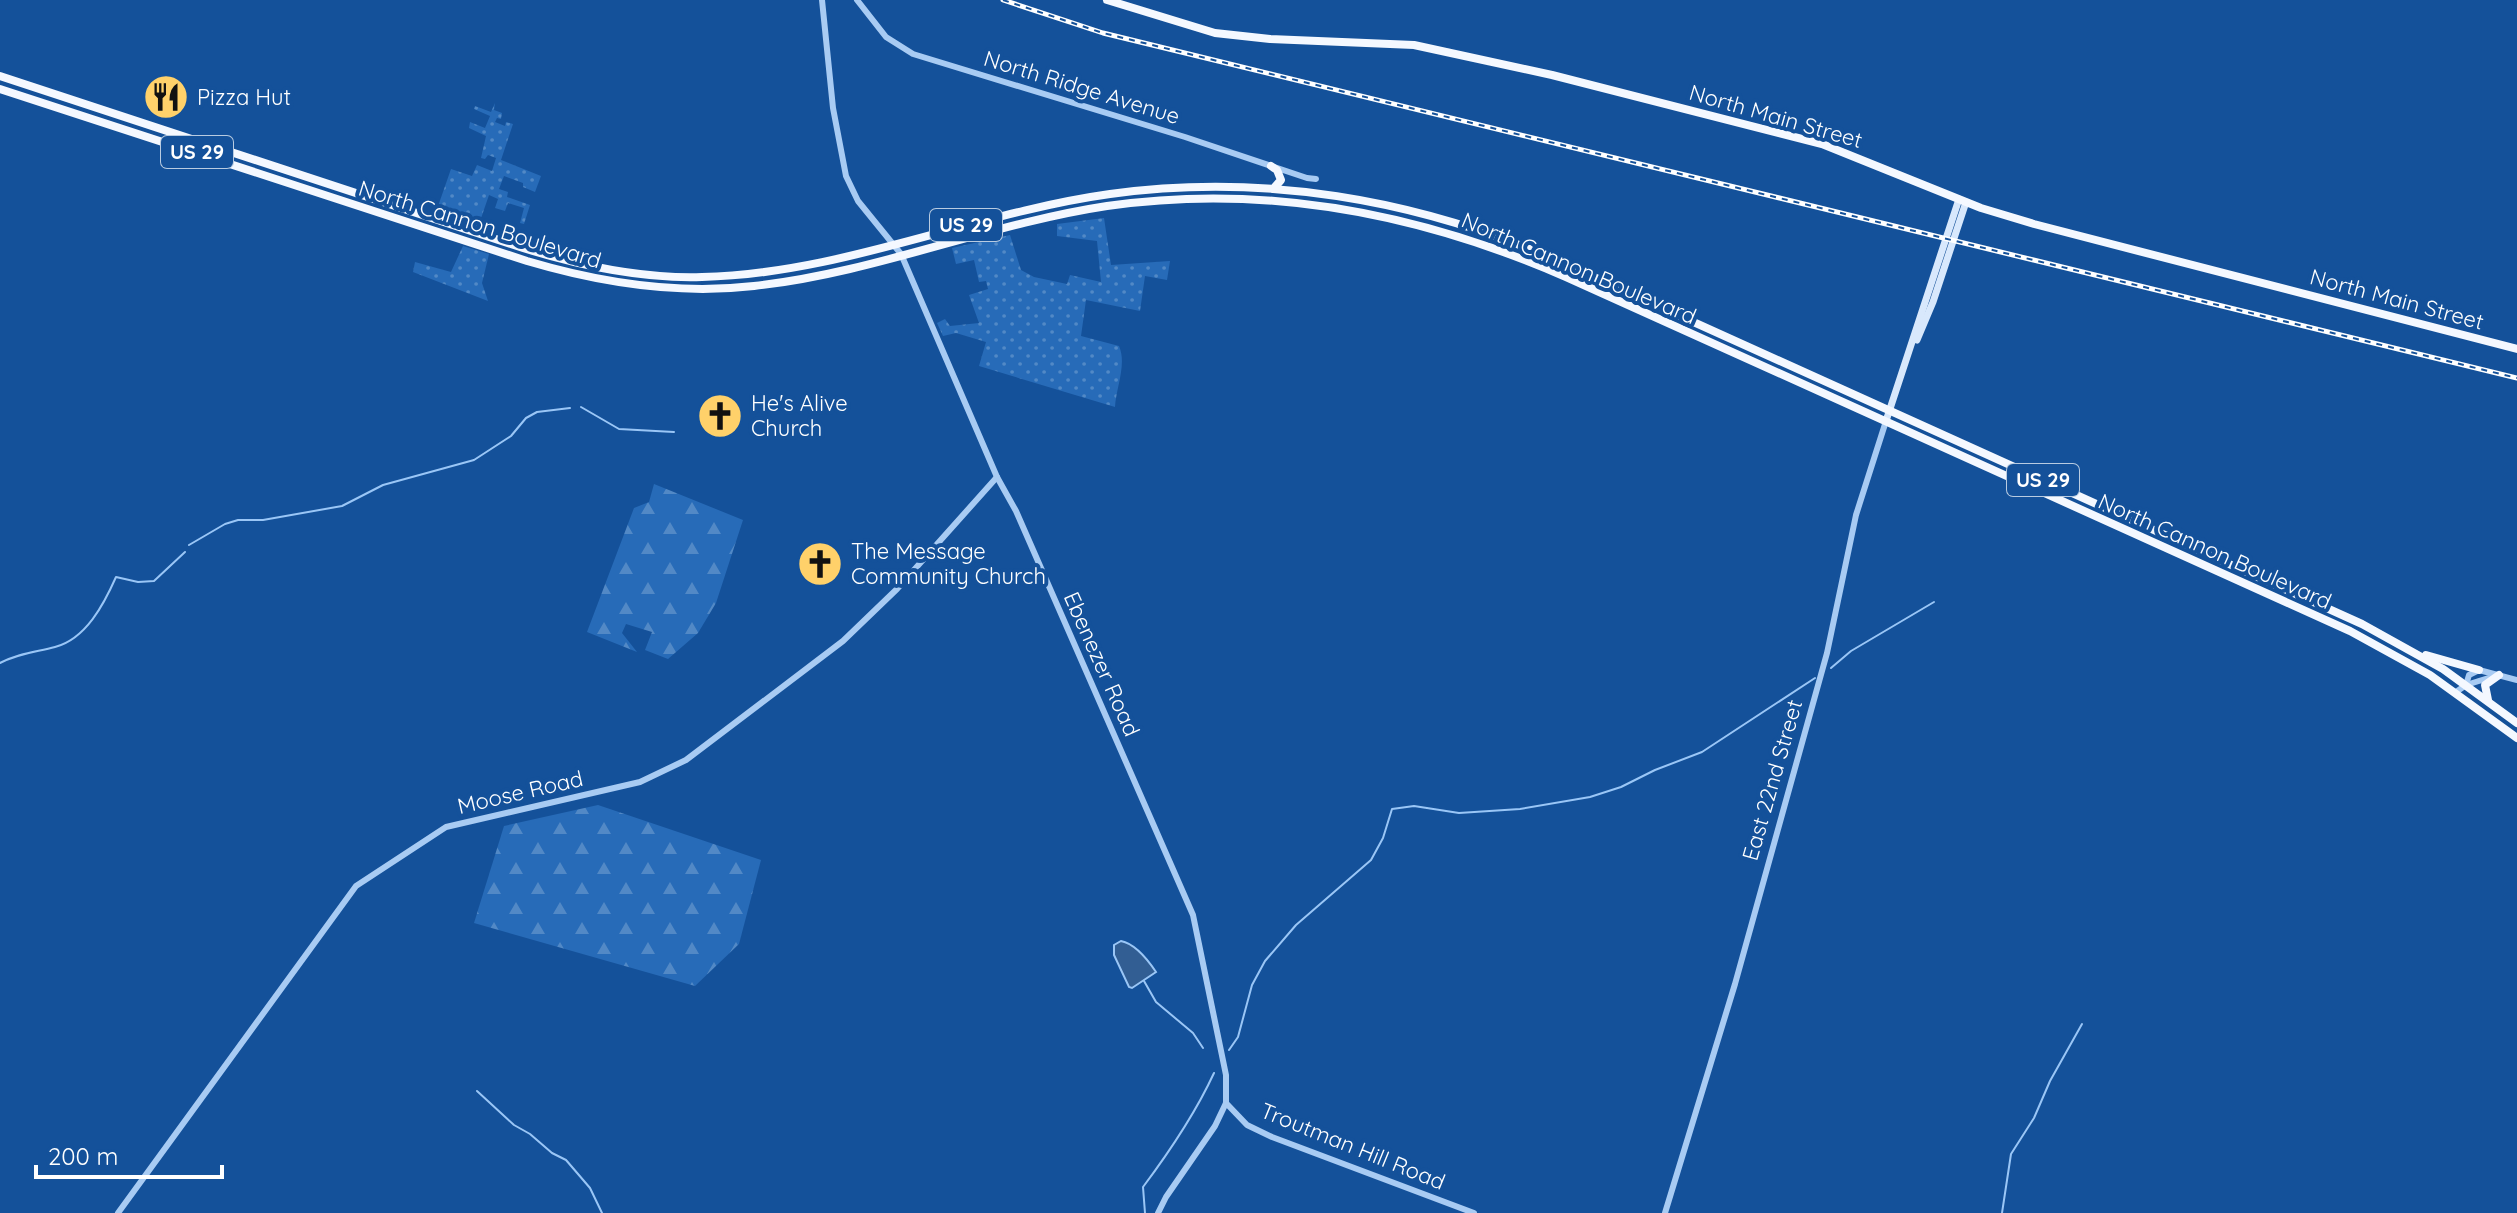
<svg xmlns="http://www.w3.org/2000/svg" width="2517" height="1213" viewBox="0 0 2517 1213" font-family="Quicksand,sans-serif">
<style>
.grass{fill:url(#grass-dots)}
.forest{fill:url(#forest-firs)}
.water{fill:#325e93;stroke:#9ac6f6;stroke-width:2}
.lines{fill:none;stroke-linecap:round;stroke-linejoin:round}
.stream{stroke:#9ac6f6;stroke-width:2}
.tertiary{stroke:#a8cbf3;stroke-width:6}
.secondary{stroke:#d8e8fc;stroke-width:7}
.primary{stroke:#f4f8ff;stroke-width:8}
.rail-casing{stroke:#fff;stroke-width:5}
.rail{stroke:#14519a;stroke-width:2;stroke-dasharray:6;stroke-linecap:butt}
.labels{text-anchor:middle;stroke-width:8;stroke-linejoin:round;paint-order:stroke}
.shield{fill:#14519a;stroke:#b8cbe1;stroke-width:2}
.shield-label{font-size:20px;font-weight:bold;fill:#fff}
.street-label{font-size:22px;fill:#fff;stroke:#14519a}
.poi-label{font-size:22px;fill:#fff;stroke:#14519a;text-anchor:start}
</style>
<defs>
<pattern id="grass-dots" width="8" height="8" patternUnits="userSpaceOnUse" patternTransform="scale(2)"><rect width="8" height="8" fill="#276bb8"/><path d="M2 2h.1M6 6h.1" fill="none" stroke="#5289c6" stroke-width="1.8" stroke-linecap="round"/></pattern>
<pattern id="forest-firs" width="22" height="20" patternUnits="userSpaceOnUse" patternTransform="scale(2)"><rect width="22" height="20" fill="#276bb8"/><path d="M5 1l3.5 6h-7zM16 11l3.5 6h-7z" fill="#5289c6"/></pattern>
</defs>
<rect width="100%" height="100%" fill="#14519a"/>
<!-- grass -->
<g class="grass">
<path d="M 495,103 L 494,110 L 502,113 L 501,119 L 497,118 L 495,122 L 505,126 L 506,122 L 513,124 L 501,160 L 541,176 L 535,192 L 523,187 L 523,183 L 504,176 L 499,189 L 508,192 L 507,197 L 530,205 L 524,224 L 520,223 L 524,208 L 508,203 L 505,211 L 495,208 L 498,199 L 489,195 L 478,227 L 436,212 L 451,169 L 472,176 L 477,165 L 492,171 L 496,158 L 488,155 L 485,159 L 481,158 L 486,136 L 469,128 L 470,122 L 485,128 L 490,116 L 474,109 L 475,106 L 491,112 Z"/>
<path d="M 1104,218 L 1111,265 L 1170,261 L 1167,280 L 1145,276 L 1140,311 L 1086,300 L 1081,336 L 1119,346 C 1127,364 1116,388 1115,407 L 979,366 L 986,342 L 956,333 L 943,336 L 937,323 L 945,319 L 950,326 L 979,323 L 969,295 L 988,289 L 986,281 L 979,282 L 974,260 L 956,264 L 952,248 L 1010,235 L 1021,270 L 1034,277 L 1067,284 L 1070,275 L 1101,282 L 1097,241 L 1057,236 L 1057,224 Z"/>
<path d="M 463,246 L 489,254 L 482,283 L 488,301 L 413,272 L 415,262 L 451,272 Z"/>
</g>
<!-- forest -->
<g class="forest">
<path d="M 654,484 L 743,520 L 716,603 L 698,633 L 668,659 L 645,650 L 652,632 L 626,624 L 622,633 L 637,652 L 587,632 L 634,508 L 649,502 Z"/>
<path d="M 598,805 L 761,860 L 739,944 L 695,986 L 474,923 L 504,826 Z"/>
</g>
<!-- water -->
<path class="water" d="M 1121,941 C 1136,944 1148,960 1156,972 L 1132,988 L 1129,987 L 1114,955 L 1114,945 Z"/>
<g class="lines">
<!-- stream -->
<g class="stream">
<path d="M 581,407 L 619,429 L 674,432"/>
<path d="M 189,545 L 225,524 L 238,520 L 263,520 L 342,506 L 383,485 L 474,460 L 511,436 L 526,418 L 537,412 L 570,408"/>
<path d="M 0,663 C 19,653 36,652 55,647 C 86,639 104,604 116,577 L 138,582 L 154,581 L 185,552"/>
<path d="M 1831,668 L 1851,651 L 1934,602"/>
<path d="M 1144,981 L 1156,1002 L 1193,1033 L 1203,1048"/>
<path d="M 1229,1050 L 1238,1037 L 1252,985 L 1265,961 L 1296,925 L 1371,860 L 1383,838 L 1392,809 L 1414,806 L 1459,813 L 1520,809 L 1590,797 L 1621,787 L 1655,770 L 1702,752 L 1815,678"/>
<path d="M 477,1091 L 514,1125 L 530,1134 L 552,1153 L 566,1160 L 590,1188 L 602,1213"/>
<path d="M 1145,1213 L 1143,1187 C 1170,1151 1195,1114 1214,1073"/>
<path d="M 2002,1213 L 2011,1154 L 2034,1118 L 2050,1081 L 2082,1024"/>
</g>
<!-- tertiary -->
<g class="tertiary">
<path d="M 822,0 L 833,108 L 846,176 L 858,201 L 901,254 L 997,477 L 1016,511 L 1193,915 L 1226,1075 L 1226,1103 L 1215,1126 L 1166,1197 L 1158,1213"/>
<path d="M 857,0 L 886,37 L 913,54 L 1185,137 L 1307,178 L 1316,179"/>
<path d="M 2466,685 L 2469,675 L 2479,670 L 2517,680"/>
<path d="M 2456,692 L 2466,685 L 2495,676"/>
<path d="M 1226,1103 L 1247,1125 L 1272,1137 L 1474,1213"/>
<path d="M 118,1213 L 356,886 L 446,827 L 640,782 L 686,760 L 843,641 L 897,589 L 997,477"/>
<path d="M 1665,1213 L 1735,984 L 1827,653 L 1856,515 L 1886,421"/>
</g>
<!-- secondary -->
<g class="secondary">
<path d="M 1917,340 L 1933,302 L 1966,202"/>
<path d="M 1886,421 L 1959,199"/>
</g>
<!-- primary -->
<g class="primary">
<path d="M 1107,0 L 1215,33 L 1270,39 L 1414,45 L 1552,75 L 1822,144 L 1981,208 L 2034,224 L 2517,349"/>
<path d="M 0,76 L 523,248 C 581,266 641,279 702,277 C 842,274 973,213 1110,194 C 1263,173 1414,199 1554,259 L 2362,624 L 2443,669 L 2517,723"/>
<path d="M 0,89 L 527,261 C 601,283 676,295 754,286 C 874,273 988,224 1107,206 C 1267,183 1419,213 1566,277 L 2350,631 L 2430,675 L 2517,738"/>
<path d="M 1271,166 L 1277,170 L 1281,180 L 1274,188"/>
<path d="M 2426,655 L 2479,670"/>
<path d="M 2488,700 L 2485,685 L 2499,675"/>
</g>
<!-- rail casing -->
<g class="rail-casing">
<path id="rail" d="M 1003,0 L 1103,33 L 2517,378"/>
</g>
<!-- rail -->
<use href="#rail" class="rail"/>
</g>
<!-- icons -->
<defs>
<g id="restaurant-disc" transform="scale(2.3)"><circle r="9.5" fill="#ffd16a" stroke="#14519a"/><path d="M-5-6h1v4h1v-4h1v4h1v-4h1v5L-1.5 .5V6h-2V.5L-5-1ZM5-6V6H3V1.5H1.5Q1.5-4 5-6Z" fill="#111"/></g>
<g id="church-disc" transform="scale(2.3)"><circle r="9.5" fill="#ffd16a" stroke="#14519a"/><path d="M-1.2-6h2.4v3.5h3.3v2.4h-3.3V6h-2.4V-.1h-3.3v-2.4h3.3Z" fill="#111"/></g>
</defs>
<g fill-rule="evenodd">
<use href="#restaurant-disc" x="166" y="97"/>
<use href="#church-disc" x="720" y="416"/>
<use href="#church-disc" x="820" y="564"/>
</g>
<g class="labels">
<!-- shield labels -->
<g class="shield">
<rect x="161" y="136" width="72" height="32" rx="6"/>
<rect x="930" y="209" width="72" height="32" rx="6"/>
<rect x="2007" y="464" width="72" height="32" rx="6"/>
</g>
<g class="shield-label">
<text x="197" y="159">US 29</text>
<text x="966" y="232">US 29</text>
<text x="2043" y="487">US 29</text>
</g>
<!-- street labels -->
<g class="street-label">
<text transform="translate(1082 87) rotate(17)" y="8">North Ridge Avenue</text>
<text transform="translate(1776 116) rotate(16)" y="8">North Main Street</text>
<text transform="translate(480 224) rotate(17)" y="8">North Cannon Boulevard</text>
<text transform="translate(1579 268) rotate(23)" y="8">North Cannon Boulevard</text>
<text transform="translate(2397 299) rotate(15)" y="8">North Main Street</text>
<text transform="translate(2215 551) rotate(24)" y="8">North Cannon Boulevard</text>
<text transform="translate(1102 664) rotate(66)" y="8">Ebenezer Road</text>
<text transform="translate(1772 780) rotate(-74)" y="8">East 22nd Street</text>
<text transform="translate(520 792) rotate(-13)" y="8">Moose Road</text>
<text transform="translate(1353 1146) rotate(22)" y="8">Troutman Hill Road</text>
</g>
<!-- poi labels -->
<g class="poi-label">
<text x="197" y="105">Pizza Hut</text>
<text x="751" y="411">He's Alive<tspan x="751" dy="25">Church</tspan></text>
<text x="851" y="559">The Message<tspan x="851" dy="25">Community Church</tspan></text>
</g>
</g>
<!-- scale -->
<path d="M36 1165v12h186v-12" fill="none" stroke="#ffffff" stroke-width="4"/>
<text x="48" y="1165" font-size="24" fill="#ffffff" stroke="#14519a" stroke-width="6" paint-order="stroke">200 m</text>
</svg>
